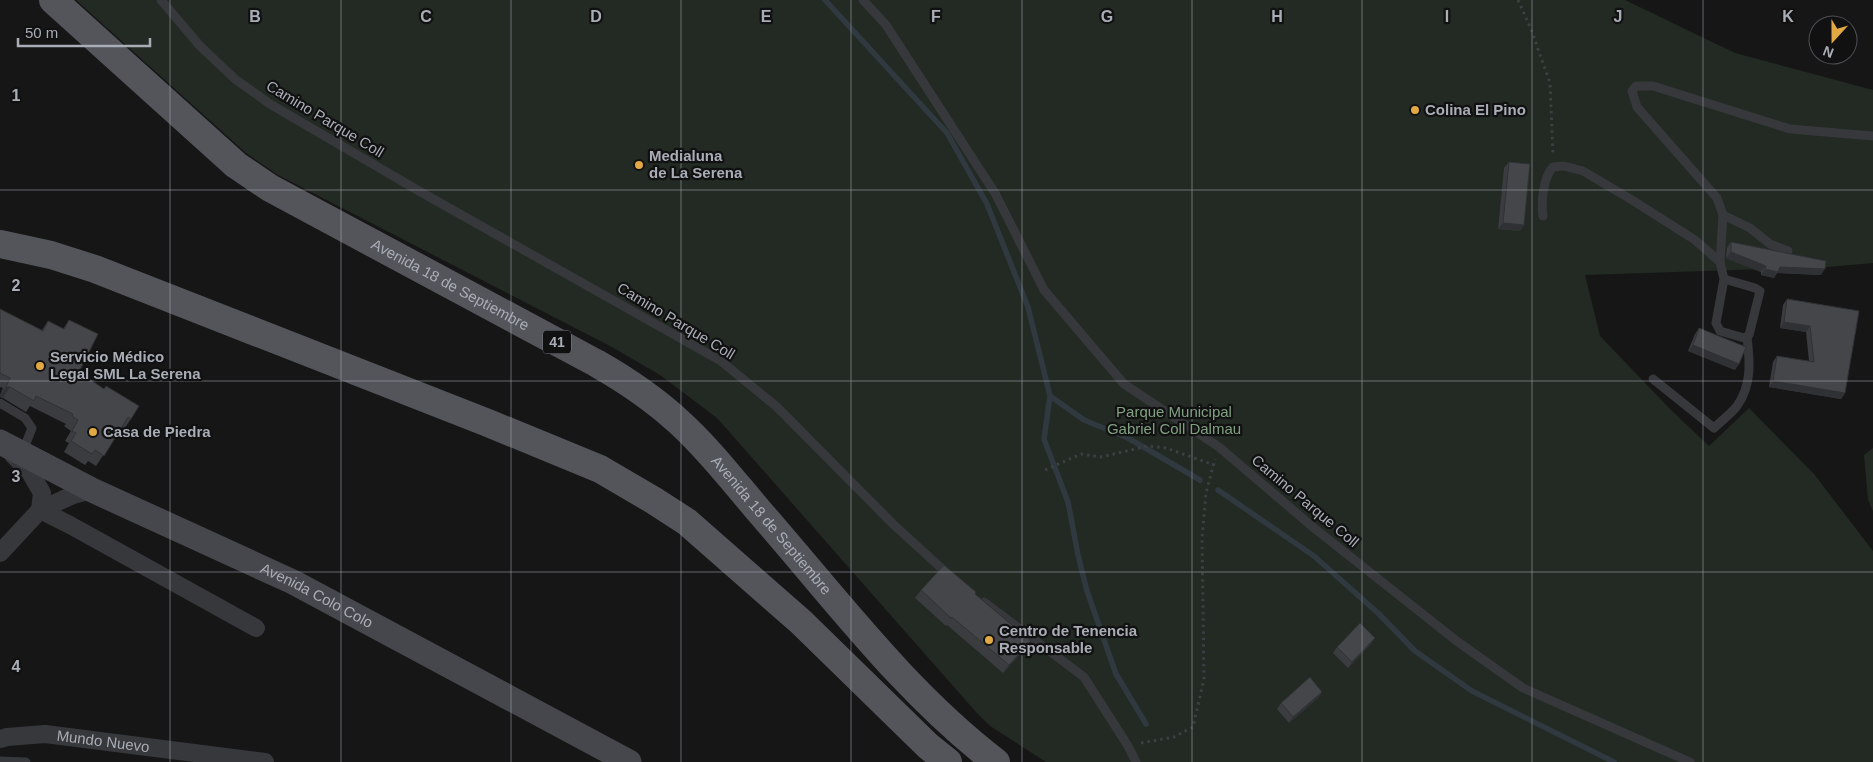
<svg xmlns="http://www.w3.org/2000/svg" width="1873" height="762" viewBox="0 0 1873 762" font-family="Helvetica,sans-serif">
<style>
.green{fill:#222a23}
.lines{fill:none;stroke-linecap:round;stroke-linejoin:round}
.stream{stroke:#30393f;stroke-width:5.5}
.path{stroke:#3d3f43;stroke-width:3;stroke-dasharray:2.5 4;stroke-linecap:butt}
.lane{stroke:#37383c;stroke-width:9}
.street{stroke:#37383c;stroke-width:18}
.secondary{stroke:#45474c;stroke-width:25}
.primary{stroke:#53555b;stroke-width:28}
.wall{fill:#3b3c40}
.shaded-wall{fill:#303134}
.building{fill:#45464a;stroke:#303134}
.grid{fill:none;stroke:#a9adb6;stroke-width:1;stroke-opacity:0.55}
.poi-dot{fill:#e2a843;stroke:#111112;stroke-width:2}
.labels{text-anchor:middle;stroke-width:4.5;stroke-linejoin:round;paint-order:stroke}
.shield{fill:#111112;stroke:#7b7e85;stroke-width:1}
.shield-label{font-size:14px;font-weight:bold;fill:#a9adb6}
.poi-label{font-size:15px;font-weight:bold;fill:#a9adb6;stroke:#111112;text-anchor:start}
.street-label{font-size:15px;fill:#a9adb6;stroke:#111112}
.park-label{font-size:15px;fill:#81a082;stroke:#111112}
.grid-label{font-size:16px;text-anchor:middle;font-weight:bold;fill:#a9adb6;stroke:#111112;stroke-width:4.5;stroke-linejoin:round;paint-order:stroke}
</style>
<rect width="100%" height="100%" fill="#161617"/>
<!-- green -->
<g class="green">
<path d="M 76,0 L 1625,0 L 1735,53 L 1873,90 L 1873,263 L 1827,267 L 1585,275 L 1600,336 L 1671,410 L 1709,446 L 1749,408 L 1814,474 L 1873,551 L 1873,762 L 1046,762 L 990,726 L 976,712 L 717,418 L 660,375 L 612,347 L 278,175 L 246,153 Z"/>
<path d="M 1873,448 L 1873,511 L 1868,500 L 1864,455 Z"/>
</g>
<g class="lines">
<!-- stream -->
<g class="stream">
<path d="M 825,0 L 947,133 L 987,204 L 1028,307 L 1050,396 L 1044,439 L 1068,502 L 1078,555 L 1087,591 L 1116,674 L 1146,724"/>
<path d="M 1050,396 L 1084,420 L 1128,438 L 1200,480"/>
<path d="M 1218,490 L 1314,556 L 1379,614 L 1415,651 L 1472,691 L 1614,762"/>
</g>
<!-- path -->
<g class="path">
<path d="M 1518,0 L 1531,29 L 1550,83 L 1553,154"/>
<path d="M 1045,470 L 1081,454 L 1101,457 L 1148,446 L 1166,448 L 1214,465"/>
<path d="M 1141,743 L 1174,737 L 1193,727 L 1204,679 L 1202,538 L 1206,493 L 1215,459"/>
</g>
<!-- lane -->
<g class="lane">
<path d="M 161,0 L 200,46 L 235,79 L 270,104 L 419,191 L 721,361 L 777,407 L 894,525 L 950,576"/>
<path d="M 863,0 L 886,25 L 995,193 L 1044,290 L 1124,384 L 1219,447 L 1314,528 L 1458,642 L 1523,688 L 1690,762"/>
<path d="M 1723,215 L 1750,228 L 1770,244 L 1788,251"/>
<path d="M 1543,216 C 1541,202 1543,178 1553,167 L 1564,166 L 1583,171 L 1632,200 L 1695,240 L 1720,262"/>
<path d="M 1724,279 L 1755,288 L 1760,291 L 1749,335 L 1744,338 L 1720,331 L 1716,323 L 1724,279 L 1720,262 L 1723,215 L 1717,198 L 1637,107 L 1632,91 L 1636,86 L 1653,86 L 1790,129 L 1873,136"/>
<path d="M 1653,379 L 1714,428 C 1721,421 1731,414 1737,406 C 1752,385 1750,361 1747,337"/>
<path d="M 0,403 L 25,418 L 32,428 L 23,451"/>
<path d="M 984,602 L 1084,677 L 1128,746 L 1136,762"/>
<path d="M 0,761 L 26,762"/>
</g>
<!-- street -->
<g class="street">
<path d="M 13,455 L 30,472 L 42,493 L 40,510 L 70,525 L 256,628"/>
<path d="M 0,553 L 40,510 L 73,495 L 92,490"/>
<path id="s1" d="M 0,739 L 7,737 L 45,734 L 265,762"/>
</g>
<!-- secondary -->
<path class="secondary" id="s2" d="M 0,442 L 92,490 L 293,582 L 629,762"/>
<!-- primary -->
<g class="primary">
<path id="s3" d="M 53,0 L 236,165 L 270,188 L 596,363 C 626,380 654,399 679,422 C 711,451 737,486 765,518 C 838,602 907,694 996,762"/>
<path d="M 0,244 L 51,255 L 95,269 L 488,423 L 600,469 L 653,500 L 687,522 L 801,622 L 928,746 L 948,762"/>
</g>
</g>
<!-- wall -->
<g class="wall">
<path d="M 1509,162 L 1524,225 L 1520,231 L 1498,229 L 1504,168 Z"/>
<path d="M 1731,242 L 1821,275 L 1777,273 L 1774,278 L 1761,275 L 1761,272 L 1726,258 L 1727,248 Z"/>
<path d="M 1787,299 L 1859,311 L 1845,393 L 1841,399 L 1769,387 L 1773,362 L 1777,356 L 1809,361 L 1806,332 L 1780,328 L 1783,305 Z"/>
<path d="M 0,309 L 42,330 L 48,321 L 63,329 L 69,320 L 79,372 L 131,419 L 124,429 L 122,427 L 96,466 L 88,461 L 85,465 L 64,452 L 69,443 L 65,441 L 71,431 L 64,426 L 66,424 L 30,406 L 26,412 L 3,398 L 0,397 L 0,395 L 3,388 L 0,387 Z"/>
<path d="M 1699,328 L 1735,370 L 1688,351 L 1695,334 Z"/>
<path d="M 921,590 L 975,594 L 1031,641 L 1025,649 L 1003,673 L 947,625 L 946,626 L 915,598 Z"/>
<path d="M 1375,638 L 1371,644 L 1348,668 L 1333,653 L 1337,647 Z"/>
<path d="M 1322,692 L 1318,698 L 1289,723 L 1277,709 L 1281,703 Z"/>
</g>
<!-- shaded-wall -->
<g class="shaded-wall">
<path d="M 1503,223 L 1524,225 L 1520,231 L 1498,229 Z"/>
<path d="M 1731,252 L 1766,266 L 1761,272 L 1726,258 Z"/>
<path d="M 1780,267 L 1825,269 L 1821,275 L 1777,273 L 1774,278 L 1761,275 L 1765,269 Z"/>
<path d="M 1784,322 L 1810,326 L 1806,332 L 1780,328 Z"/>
<path d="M 1693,345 L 1739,364 L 1735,370 L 1688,351 Z"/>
<path d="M 1773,381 L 1845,393 L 1841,399 L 1769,387 Z"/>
<path d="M 6,387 L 10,387 L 3,398 L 0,397 L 0,395 Z"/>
<path d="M 1375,638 L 1371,644 L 1348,668 L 1352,662 Z"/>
<path d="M 1031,641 L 1025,649 L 1003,673 L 1009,665 Z"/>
<path d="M 1322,692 L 1318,698 L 1289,723 L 1293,717 Z"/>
</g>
<!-- building -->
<g class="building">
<path d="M 1509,162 L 1530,164 L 1524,225 L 1503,223 Z"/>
<path d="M 1731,242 L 1826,261 L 1825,269 L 1780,267 L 1778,272 L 1765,269 L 1766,266 L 1731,252 Z"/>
<path d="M 1787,299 L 1859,311 L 1845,393 L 1773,381 L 1777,356 L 1814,362 L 1810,326 L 1784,322 Z"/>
<path d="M 0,309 L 43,331 L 48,321 L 64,329 L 69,320 L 98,334 L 79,372 L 104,389 L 106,386 L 139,406 L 131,419 L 128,417 L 104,456 L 95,450 L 92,454 L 71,441 L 76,433 L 72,431 L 78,420 L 72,416 L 73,414 L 36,396 L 34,401 L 10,387 L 6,387 L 10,378 L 0,373 Z"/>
<path d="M 1699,328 L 1746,347 L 1739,364 L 1693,345 Z"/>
<path d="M 944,565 L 976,592 L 975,594 L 1031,641 L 1009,665 L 952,617 L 951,618 L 921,590 Z"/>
<path d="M 1360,623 L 1375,638 L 1352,662 L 1337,647 Z"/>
<path d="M 1310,677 L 1322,692 L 1293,717 L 1281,703 Z"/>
</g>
<!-- grid -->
<path class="grid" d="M 170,0 L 170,762M 341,0 L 341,762M 511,0 L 511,762M 681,0 L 681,762M 851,0 L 851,762M 1022,0 L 1022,762M 1192,0 L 1192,762M 1362,0 L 1362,762M 1532,0 L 1532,762M 1703,0 L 1703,762M 0,190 L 1873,190M 0,381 L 1873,381M 0,572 L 1873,572"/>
<!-- markers -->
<g class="poi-dot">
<circle cx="1415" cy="110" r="5"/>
<circle cx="639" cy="165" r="5"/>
<circle cx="40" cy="366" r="5"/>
<circle cx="93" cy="432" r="5"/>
<circle cx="989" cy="640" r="5"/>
</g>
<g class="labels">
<!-- shield labels -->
<rect class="shield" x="543" y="330.5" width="28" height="23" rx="4"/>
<g class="shield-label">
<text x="557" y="347">41</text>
</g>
<!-- poi labels -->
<g class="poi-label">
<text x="1425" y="115">Colina El Pino</text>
<text x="649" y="161">Medialuna<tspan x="649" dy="17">de La Serena</tspan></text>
<text x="50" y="362">Servicio Médico<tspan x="50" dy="17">Legal SML La Serena</tspan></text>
<text x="103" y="437">Casa de Piedra</text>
<text x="999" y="636">Centro de Tenencia<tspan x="999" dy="17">Responsable</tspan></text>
</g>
<!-- street labels -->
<g class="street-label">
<text transform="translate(325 119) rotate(31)" y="5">Camino Parque Coll</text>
<text dy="5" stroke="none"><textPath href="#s3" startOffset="492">Avenida 18 de Septiembre</textPath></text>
<text transform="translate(676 321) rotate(31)" y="5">Camino Parque Coll</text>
<text transform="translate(1305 501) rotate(40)" y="5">Camino Parque Coll</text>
<text dy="5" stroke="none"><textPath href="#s3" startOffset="898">Avenida 18 de Septiembre</textPath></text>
<text dy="5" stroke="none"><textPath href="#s2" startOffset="352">Avenida Colo Colo</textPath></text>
<text dy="5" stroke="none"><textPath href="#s1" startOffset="104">Mundo Nuevo</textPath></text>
</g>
<!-- park labels -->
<g class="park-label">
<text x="1174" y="417">Parque Municipal<tspan x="1174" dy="17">Gabriel Coll Dalmau</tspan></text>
</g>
</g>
<g class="grid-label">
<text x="255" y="22">B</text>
<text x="426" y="22">C</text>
<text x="596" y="22">D</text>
<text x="766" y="22">E</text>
<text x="936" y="22">F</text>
<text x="1107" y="22">G</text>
<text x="1277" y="22">H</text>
<text x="1447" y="22">I</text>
<text x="1618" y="22">J</text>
<text x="1788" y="22">K</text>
<text x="16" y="101">1</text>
<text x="16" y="291">2</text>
<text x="16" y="482">3</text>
<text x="16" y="672">4</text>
</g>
<!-- north arrow -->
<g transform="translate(1833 40) rotate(201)"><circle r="24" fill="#111112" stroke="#4e4f54"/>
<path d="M0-4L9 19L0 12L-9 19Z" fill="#e2a843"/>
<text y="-8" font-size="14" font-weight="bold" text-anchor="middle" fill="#a9adb6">N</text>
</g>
<!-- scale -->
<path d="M18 38v8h132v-8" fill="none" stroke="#a9adb6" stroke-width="2.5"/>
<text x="25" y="38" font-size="15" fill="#a9adb6" stroke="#111112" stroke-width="4" paint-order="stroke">50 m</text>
</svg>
